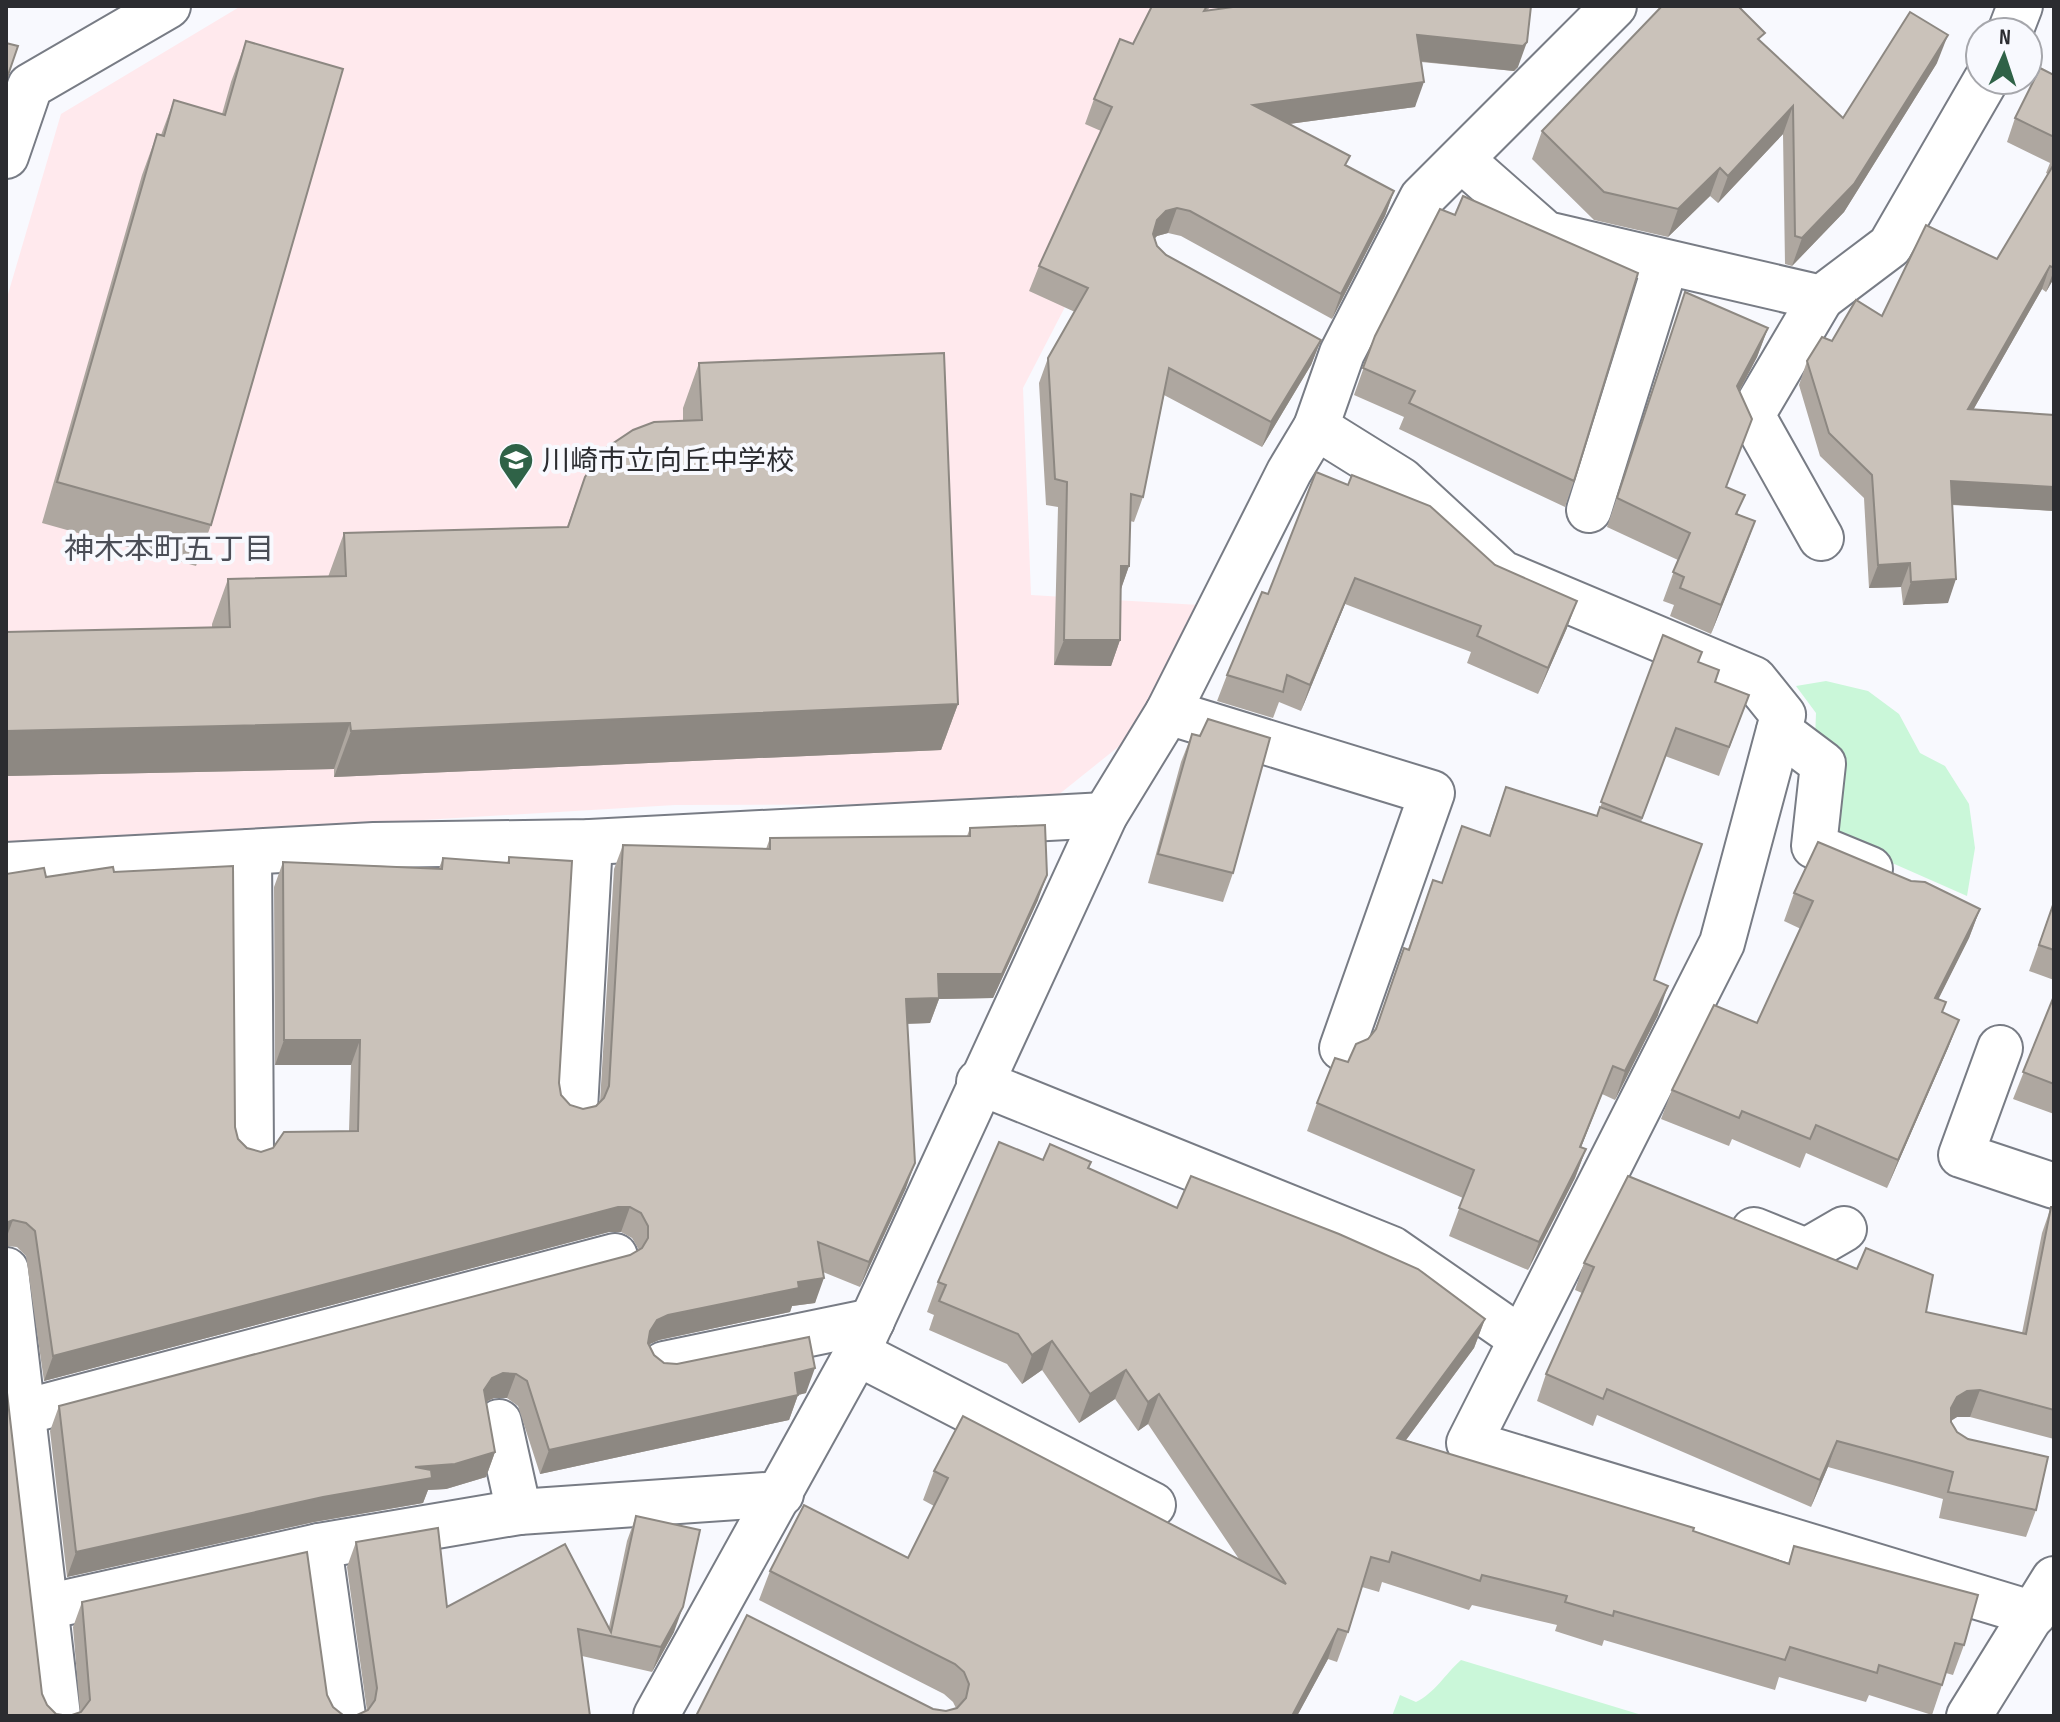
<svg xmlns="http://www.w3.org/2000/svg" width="2060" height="1722" viewBox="0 0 2060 1722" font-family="'Sofia Sans Condensed','Noto Sans JP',sans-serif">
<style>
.education{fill:#ffe9ed}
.green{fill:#caf7d9}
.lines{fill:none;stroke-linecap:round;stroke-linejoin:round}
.minor-casing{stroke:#787c85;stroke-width:48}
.minor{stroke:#fff;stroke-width:44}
.wall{fill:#aea7a0}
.shaded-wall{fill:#8d8882}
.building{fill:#cac2ba;stroke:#8d8882;stroke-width:2}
.labels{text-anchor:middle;stroke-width:8;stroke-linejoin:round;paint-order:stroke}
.poi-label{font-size:28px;fill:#2b2c30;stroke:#f8f9fe;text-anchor:start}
.neighbourhood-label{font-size:30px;fill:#4b4e57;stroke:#f8f9fe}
</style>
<rect width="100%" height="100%" fill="#f8f9fe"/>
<!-- education -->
<path class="education" d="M 241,6 L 1221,6 L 1023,388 L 1031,595 L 1199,605 L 1128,739 L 1047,804 L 675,805 L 6,845 L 6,301 L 61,114 Z"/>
<!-- green -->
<g class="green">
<path d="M 1826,681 L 1868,691 L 1899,714 L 1920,753 L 1945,766 L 1969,804 L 1975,848 L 1967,896 L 1874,855 L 1828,840 L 1815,739 L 1816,713 L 1796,686 Z"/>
<path d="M 1461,1660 L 1645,1716 L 1392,1716 L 1400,1695 L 1416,1702 C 1435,1693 1445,1674 1461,1660 Z"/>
</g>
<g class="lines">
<!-- minor casing -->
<g class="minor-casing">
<g id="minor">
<path d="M 2010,32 L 2020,6"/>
<path d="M 6,156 L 30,86 L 168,6"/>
<path d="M 1462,160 L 1546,234 L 1821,298 L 1890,246 L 1986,80"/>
<path d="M 1316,427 L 1401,480 L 1502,573 L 1754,679 L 1783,715 L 1722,943 L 1469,1443 L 2034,1614"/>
<path d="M 1589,510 L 1666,263"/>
<path d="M 1821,538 L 1752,415 L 1821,298"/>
<path d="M 1168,712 L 1432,793 L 1342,1048"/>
<path d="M 1779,731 L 1823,764 L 1814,846 L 1870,869"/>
<path d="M 249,852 L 251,1152"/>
<path d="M 6,865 L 374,845 L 590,842 L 1105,815"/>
<path d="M 2000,1048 L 1961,1155 L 2054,1186"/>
<path d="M 979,1082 L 1392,1249 L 1520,1338"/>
<path d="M 575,1109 L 590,842"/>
<path d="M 1754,1230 L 1806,1251 L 1844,1229"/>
<path d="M 6,1270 L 58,1716"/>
<path d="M 857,1353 L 1153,1505"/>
<path d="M 664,1364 L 872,1321"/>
<path d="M 24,1412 L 615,1256"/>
<path d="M 499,1422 L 519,1512"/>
<path d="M 319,1546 L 343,1716"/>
<path d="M 46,1607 L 319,1546 L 519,1512 L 781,1494"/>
<path d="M 656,1716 L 857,1353 L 1105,815 L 1168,712 L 1289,472 L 1316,427 L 1342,353 L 1422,198 L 1614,6"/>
<path d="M 1969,1716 L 2054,1579"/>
</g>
</g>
<!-- minor -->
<use href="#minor" class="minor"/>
</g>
<!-- wall -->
<g class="wall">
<path d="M 1152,6 L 1210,6 L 1208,10 L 1518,67 L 1514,71 L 1421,62 L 1415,107 L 1289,124 L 1346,165 L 1394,191 L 1385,216 L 1332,319 L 1181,236 L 1168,233 L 1157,236 L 1155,238 L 1157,246 L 1166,255 L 1321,340 L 1311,365 L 1262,447 L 1164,395 L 1143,497 L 1134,522 L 1130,521 L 1129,566 L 1120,591 L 1120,640 L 1111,666 L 1054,665 L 1058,507 L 1046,505 L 1039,383 L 1048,358 L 1075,312 L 1029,291 L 1039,266 L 1101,131 L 1085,124 L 1094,99 L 1133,44 Z"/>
<path d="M 246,41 L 211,525 L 196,566 L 42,523 L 142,175 L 157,134 L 161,135 L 174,100 L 222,114 L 231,82 Z"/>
<path d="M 1761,42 L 1843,118 L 1937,63 L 1844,212 L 1792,266 L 1785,264 L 1783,134 L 1718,203 L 1710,196 L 1668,237 L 1594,220 L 1532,159 L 1542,131 Z"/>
<path d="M 2054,75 L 2054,278 L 2046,292 L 2042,289 L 1973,410 L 2054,415 L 2054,511 L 1952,505 L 1948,603 L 1903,605 L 1901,587 L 1869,588 L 1864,498 L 1820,456 L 1799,385 L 1807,361 L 1832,341 L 1997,259 L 2048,174 L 2046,173 L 2050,163 L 2007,142 L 2015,118 Z"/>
<path d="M 1685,292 L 1768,328 L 1757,357 L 1740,390 L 1726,488 L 1738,514 L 1755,521 L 1711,634 L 1670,616 L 1674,605 L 1663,601 L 1678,560 L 1607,527 Z"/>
<path d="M 1375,336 L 1574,481 L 1565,507 L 1399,429 L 1404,417 L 1354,395 Z"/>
<path d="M 699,363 L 958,704 L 941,750 L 334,777 L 334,769 L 6,776 L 6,632 L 212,627 L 212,624 L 228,579 L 328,577 L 344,533 L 567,527 L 585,477 L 683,421 L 683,408 Z"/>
<path d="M 1316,472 L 1495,565 L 1567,628 L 1538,694 L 1467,663 L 1471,652 L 1345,604 L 1301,711 L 1279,702 L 1273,718 L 1217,701 L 1227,675 L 1268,594 Z"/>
<path d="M 1663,635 L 1698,663 L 1715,682 L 1749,695 L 1719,776 L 1665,756 L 1641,822 L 1658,1015 L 1615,1100 L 1602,1094 L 1581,1147 L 1586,1149 L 1575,1178 L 1528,1270 L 1449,1236 L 1463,1198 L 1307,1131 L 1317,1103 L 1375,1029 L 1408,949 L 1433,880 L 1442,883 L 1489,835 L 1506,787 L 1597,816 Z"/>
<path d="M 1192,734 L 1233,873 L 1223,902 L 1148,883 L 1181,762 Z"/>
<path d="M 970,828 L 1038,900 L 993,998 L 939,999 L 930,1023 L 907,1024 L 906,1188 L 860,1287 L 823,1272 L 815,1303 L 792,1306 L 790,1312 L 659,1340 L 649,1344 L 654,1355 L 664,1363 L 806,1393 L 798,1395 L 789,1420 L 540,1474 L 518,1406 L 507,1398 L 494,1398 L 486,1402 L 495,1452 L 486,1477 L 446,1489 L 428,1490 L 423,1503 L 314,1522 L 67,1577 L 50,1431 L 59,1406 L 630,1255 L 639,1250 L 632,1238 L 621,1232 L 609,1232 L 44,1381 L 26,1256 L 17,1247 L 6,1246 L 6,874 L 46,877 L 114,872 L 235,1127 L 238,1139 L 247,1148 L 261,1152 L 349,1131 L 351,1065 L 275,1065 L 274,887 L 283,862 L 439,868 L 443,858 L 507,863 L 509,857 L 561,1095 L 570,1105 L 583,1109 L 596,1106 L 600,1102 L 614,869 L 623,845 L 766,849 L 770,838 L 967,836 Z"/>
<path d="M 1794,893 L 1980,909 L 1969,938 L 1938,999 L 1942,1012 L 1959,1020 L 1948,1048 L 1887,1188 L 1806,1153 L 1800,1168 L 1732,1139 L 1729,1146 L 1661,1119 L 1672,1090 L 1757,1023 L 1801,929 L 1784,921 Z"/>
<path d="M 2054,902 L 2054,980 L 2029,971 Z"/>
<path d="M 2054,996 L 2054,1114 L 2013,1099 Z"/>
<path d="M 1043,1160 L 1088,1169 L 1177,1208 L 1485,1319 L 1474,1348 L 1406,1440 L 1693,1531 L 1788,1564 L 1794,1546 L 1964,1645 L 1953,1675 L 1946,1673 L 1932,1715 L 1869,1695 L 1866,1702 L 1779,1677 L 1775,1690 L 1604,1640 L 1602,1646 L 1555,1631 L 1557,1625 L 1472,1605 L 1469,1610 L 1382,1582 L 1379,1592 L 1362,1587 L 1348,1632 L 1337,1662 L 1328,1659 L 1297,1716 L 696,1716 L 933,1709 L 946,1711 L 956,1708 L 953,1702 L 944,1694 L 759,1600 L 770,1571 L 908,1558 L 934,1506 L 923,1500 L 934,1471 L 1239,1559 L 1148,1424 L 1138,1431 L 1115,1399 L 1079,1423 L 1042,1370 L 1022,1384 L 1007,1364 L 929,1330 L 934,1315 L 927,1312 L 938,1282 Z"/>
<path d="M 2051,1207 L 2054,1207 L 2054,1439 L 1970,1417 L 1957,1417 L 1951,1421 L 1957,1432 L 2036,1510 L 2026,1537 L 1939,1518 L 1943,1499 L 1828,1467 L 1811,1507 L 1597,1415 L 1593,1426 L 1537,1401 L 1546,1374 L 1582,1293 L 1575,1290 L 1584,1263 L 1926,1312 L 2022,1333 L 2042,1233 Z"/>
<path d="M 636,1516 L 674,1632 L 652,1672 L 582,1656 L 590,1716 L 69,1716 L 80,1712 L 73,1627 L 82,1602 L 327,1695 L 333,1707 L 343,1715 L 355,1716 L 367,1711 L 347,1567 L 356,1542 L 447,1607 L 609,1627 L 627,1541 Z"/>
</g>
<!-- shaded-wall -->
<g class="shaded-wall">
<path d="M 1417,35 L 1527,42 L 1518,67 L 1514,71 L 1408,60 Z"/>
<path d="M 1948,35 L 1937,63 L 1844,212 L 1792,266 L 1802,238 Z"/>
<path d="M 1424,82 L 1415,107 L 1244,130 L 1253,105 Z"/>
<path d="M 1793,106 L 1783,134 L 1718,203 L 1728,176 Z"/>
<path d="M 1720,168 L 1710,196 L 1668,237 L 1678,209 Z"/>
<path d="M 1394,191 L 1385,216 L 1332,319 L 1341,294 Z"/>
<path d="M 1177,208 L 1168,233 L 1157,236 L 1148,245 L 1157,220 L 1166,211 Z"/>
<path d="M 2050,266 L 2042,289 L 1960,433 L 1968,409 Z"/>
<path d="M 2054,270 L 2054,278 L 2046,292 Z"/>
<path d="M 1768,328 L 1757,357 L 1727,414 L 1737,386 Z"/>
<path d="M 1321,340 L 1311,365 L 1262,447 L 1271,422 Z"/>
<path d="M 1951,481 L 2054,487 L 2054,511 L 1943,504 Z"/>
<path d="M 1755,521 L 1745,549 L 1711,634 L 1721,605 Z"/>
<path d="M 1910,563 L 1901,587 L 1869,588 L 1878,565 Z"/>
<path d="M 1121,566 L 1129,566 L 1120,592 Z"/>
<path d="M 1355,578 L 1345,604 L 1301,711 L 1310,685 Z"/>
<path d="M 1956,579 L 1948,603 L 1903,605 L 1911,582 Z"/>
<path d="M 1577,601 L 1567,628 L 1538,694 L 1548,668 Z"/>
<path d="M 1064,640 L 1120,640 L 1111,666 L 1054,665 Z"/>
<path d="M 958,704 L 941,750 L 334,777 L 351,731 Z"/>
<path d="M 350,723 L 334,769 L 6,776 L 6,731 Z"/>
<path d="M 1047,875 L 1038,900 L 993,998 L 939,999 L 930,1023 L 897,1024 L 906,999 L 938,974 Z"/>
<path d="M 1980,909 L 1969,938 L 1925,1026 L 1935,998 Z"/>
<path d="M 1668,986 L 1658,1015 L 1615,1100 L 1625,1071 Z"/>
<path d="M 1959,1020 L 1948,1048 L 1887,1188 L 1898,1160 Z"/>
<path d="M 284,1040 L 360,1040 L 351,1065 L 275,1065 Z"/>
<path d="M 1613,1066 L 1602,1094 L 1570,1175 L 1580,1147 Z"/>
<path d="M 1586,1149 L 1575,1178 L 1528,1270 L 1539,1242 Z"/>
<path d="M 915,1163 L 906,1188 L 860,1287 L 869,1262 Z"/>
<path d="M 618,1207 L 630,1207 L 621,1232 L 609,1232 L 44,1381 L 53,1356 Z"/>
<path d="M 13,1220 L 6,1239 L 6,1223 Z"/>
<path d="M 824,1278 L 815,1303 L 792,1306 L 790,1312 L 659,1340 L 648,1345 L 650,1331 L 657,1320 L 668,1315 L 798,1282 Z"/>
<path d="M 1485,1319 L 1474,1348 L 1386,1467 L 1397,1438 Z"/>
<path d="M 1052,1341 L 1042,1370 L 1022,1384 L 1032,1355 Z"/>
<path d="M 815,1368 L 806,1393 L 798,1395 L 789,1420 L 540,1474 L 549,1450 L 795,1373 Z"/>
<path d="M 1126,1370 L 1115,1399 L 1079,1423 L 1090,1394 Z"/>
<path d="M 503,1373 L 516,1374 L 507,1398 L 494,1398 L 483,1403 L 484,1390 L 492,1378 Z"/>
<path d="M 1980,1390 L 1970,1417 L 1957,1417 L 1947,1423 L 1951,1408 L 1957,1397 L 1967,1391 Z"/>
<path d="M 1159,1394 L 1148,1424 L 1138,1431 L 1148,1402 Z"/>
<path d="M 1837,1441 L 1828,1467 L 1811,1507 L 1820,1480 Z"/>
<path d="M 495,1452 L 486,1477 L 446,1489 L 428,1490 L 423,1503 L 314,1522 L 67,1577 L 76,1552 L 415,1467 Z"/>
<path d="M 683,1607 L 674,1632 L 652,1672 L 661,1647 Z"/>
<path d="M 1338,1629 L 1328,1659 L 1297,1716 L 1292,1716 Z"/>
</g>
<!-- building -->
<g class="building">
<path d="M 1152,6 L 1207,6 L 1204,11 L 1240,6 L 1531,6 L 1527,42 L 1523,46 L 1417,35 L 1424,82 L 1253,105 L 1350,156 L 1345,165 L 1394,191 L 1341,294 L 1190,211 L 1177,208 L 1166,211 L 1157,220 L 1153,234 L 1157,246 L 1166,255 L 1321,340 L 1271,422 L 1169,368 L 1143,497 L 1131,494 L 1129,566 L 1121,566 L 1120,640 L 1064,640 L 1067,482 L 1055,479 L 1048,358 L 1088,288 L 1039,266 L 1112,107 L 1094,99 L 1120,39 L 1133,44 Z"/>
<path d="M 1662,6 L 1738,6 L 1765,33 L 1758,39 L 1843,118 L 1910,12 L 1948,35 L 1854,184 L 1802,238 L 1795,236 L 1793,106 L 1728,176 L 1720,168 L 1678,209 L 1604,192 L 1542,131 Z"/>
<path d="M 246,41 L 343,69 L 211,525 L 57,482 L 157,134 L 164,136 L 174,100 L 225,115 Z"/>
<path d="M 6,43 L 18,46 L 6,81 Z"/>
<path d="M 2040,68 L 2054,75 L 2054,137 L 2015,118 Z"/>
<path d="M 2054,164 L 2054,268 L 2050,266 L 1968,409 L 2054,415 L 2054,487 L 1951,481 L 1956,579 L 1911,582 L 1910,563 L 1878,565 L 1872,475 L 1829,433 L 1807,361 L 1822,337 L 1832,341 L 1856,300 L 1882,316 L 1926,225 L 1997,259 Z"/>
<path d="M 1463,196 L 1638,273 L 1574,481 L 1409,403 L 1415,391 L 1363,368 L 1375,336 L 1440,209 L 1455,215 Z"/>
<path d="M 1685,292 L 1768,328 L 1737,386 L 1752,419 L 1726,487 L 1745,495 L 1736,514 L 1755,521 L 1721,605 L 1680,588 L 1684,577 L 1673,572 L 1690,533 L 1617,498 Z"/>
<path d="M 944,353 L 958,704 L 351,731 L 350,723 L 6,731 L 6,632 L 230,627 L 228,579 L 346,576 L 344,533 L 568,527 L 585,477 L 606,448 L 633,430 L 654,422 L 702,420 L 699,363 Z"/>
<path d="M 1316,472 L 1348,485 L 1352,475 L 1430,506 L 1495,565 L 1577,601 L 1548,668 L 1477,636 L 1481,626 L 1355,578 L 1310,685 L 1287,675 L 1283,692 L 1227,675 L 1262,592 L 1268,594 Z"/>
<path d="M 1663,635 L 1702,652 L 1698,662 L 1719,670 L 1715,682 L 1749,695 L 1729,747 L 1676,728 L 1642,818 L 1601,802 Z"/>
<path d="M 1208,719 L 1270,738 L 1233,873 L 1158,854 L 1192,734 L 1200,736 Z"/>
<path d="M 1506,787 L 1597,816 L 1600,807 L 1702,844 L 1654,980 L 1668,986 L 1625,1071 L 1613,1066 L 1580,1147 L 1586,1149 L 1539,1242 L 1459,1208 L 1474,1170 L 1317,1103 L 1335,1058 L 1348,1062 L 1356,1044 L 1368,1039 L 1376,1029 L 1404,948 L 1409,950 L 1433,880 L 1442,883 L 1462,826 L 1490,836 Z"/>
<path d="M 1045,825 L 1047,875 L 1002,974 L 938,974 L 939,998 L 906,999 L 915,1163 L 869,1262 L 818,1242 L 824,1278 L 798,1282 L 799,1288 L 668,1315 L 657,1320 L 650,1331 L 648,1343 L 654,1355 L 664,1363 L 677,1364 L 809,1337 L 815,1368 L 795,1373 L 798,1395 L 549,1450 L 527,1381 L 516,1374 L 503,1373 L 492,1378 L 484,1390 L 495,1452 L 455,1464 L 415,1467 L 431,1470 L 432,1478 L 323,1497 L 76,1552 L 59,1406 L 630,1255 L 642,1248 L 648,1238 L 648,1226 L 641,1213 L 630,1207 L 618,1207 L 53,1356 L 35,1231 L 26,1223 L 13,1220 L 6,1223 L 6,874 L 44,868 L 46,877 L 113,867 L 114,872 L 233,866 L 235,1127 L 238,1139 L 247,1148 L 261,1152 L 273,1148 L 284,1132 L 358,1131 L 360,1040 L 284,1040 L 283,862 L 442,869 L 443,858 L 509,863 L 509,857 L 572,861 L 559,1083 L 561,1095 L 570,1105 L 583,1109 L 596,1106 L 604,1098 L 609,1086 L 623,845 L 770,849 L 770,838 L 970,836 L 970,828 Z"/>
<path d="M 1818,842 L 1911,881 L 1925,882 L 1980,909 L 1935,998 L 1946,1002 L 1942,1012 L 1959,1020 L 1898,1160 L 1816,1125 L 1810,1139 L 1742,1111 L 1739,1118 L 1672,1090 L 1714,1005 L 1757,1023 L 1813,901 L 1794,893 Z"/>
<path d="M 2054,902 L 2054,950 L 2039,945 Z"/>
<path d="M 2054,996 L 2054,1084 L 2023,1072 Z"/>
<path d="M 999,1142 L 1043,1160 L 1050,1144 L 1091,1162 L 1088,1168 L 1177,1208 L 1191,1176 L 1339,1234 L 1418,1269 L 1485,1319 L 1397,1438 L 1694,1528 L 1693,1531 L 1789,1564 L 1794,1546 L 1978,1595 L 1964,1645 L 1955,1643 L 1942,1685 L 1879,1665 L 1877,1673 L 1790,1647 L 1785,1660 L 1614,1611 L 1613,1616 L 1565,1602 L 1567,1596 L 1482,1575 L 1480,1581 L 1392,1552 L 1389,1562 L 1371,1557 L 1348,1632 L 1338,1629 L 1292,1716 L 696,1716 L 747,1615 L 933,1709 L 946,1711 L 957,1708 L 966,1698 L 969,1684 L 964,1672 L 955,1664 L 770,1571 L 804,1505 L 908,1558 L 948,1478 L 934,1471 L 963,1416 L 1286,1584 L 1159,1394 L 1148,1402 L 1126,1370 L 1090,1394 L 1052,1341 L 1032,1355 L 1018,1334 L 939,1301 L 946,1285 L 938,1282 Z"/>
<path d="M 1628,1176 L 1857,1269 L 1866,1248 L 1933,1275 L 1926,1312 L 2026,1334 L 2051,1207 L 2054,1207 L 2054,1410 L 1980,1390 L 1967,1391 L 1957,1397 L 1951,1408 L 1951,1422 L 1957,1432 L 1968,1439 L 2048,1457 L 2036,1510 L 1948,1492 L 1953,1472 L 1837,1441 L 1820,1480 L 1607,1389 L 1603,1399 L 1546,1374 L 1594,1267 L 1584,1263 Z"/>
<path d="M 6,1384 L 42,1694 L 47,1705 L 56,1714 L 69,1716 L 6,1716 Z"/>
<path d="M 636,1516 L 700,1530 L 683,1607 L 661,1647 L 578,1629 L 590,1716 L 69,1716 L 81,1712 L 90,1700 L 82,1602 L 307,1552 L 327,1695 L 333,1707 L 343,1715 L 355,1716 L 368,1710 L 375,1700 L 377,1688 L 356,1542 L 438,1528 L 447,1607 L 565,1544 L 611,1632 Z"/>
</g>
<!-- icons -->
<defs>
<g id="school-pin" transform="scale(1.8)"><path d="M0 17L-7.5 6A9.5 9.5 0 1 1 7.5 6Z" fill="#2f6247" stroke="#f8f9fe"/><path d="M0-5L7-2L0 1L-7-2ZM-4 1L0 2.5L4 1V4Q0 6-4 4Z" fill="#fff"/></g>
</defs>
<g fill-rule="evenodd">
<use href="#school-pin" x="516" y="460"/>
</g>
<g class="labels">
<!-- poi labels -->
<g class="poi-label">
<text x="542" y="470">川崎市立向丘中学校</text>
</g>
<!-- neighbourhood labels -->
<g class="neighbourhood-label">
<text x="169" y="559">神木本町五丁目</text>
</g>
</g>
<!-- border -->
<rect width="2060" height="1722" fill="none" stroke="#2b2c30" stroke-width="16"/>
<!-- north arrow -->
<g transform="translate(2004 56) rotate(3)"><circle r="38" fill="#f8f9fe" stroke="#a6a7ac" stroke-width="2"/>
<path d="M0-6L14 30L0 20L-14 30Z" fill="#2f6247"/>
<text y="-12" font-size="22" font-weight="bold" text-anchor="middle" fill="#2b2c30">N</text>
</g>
</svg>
